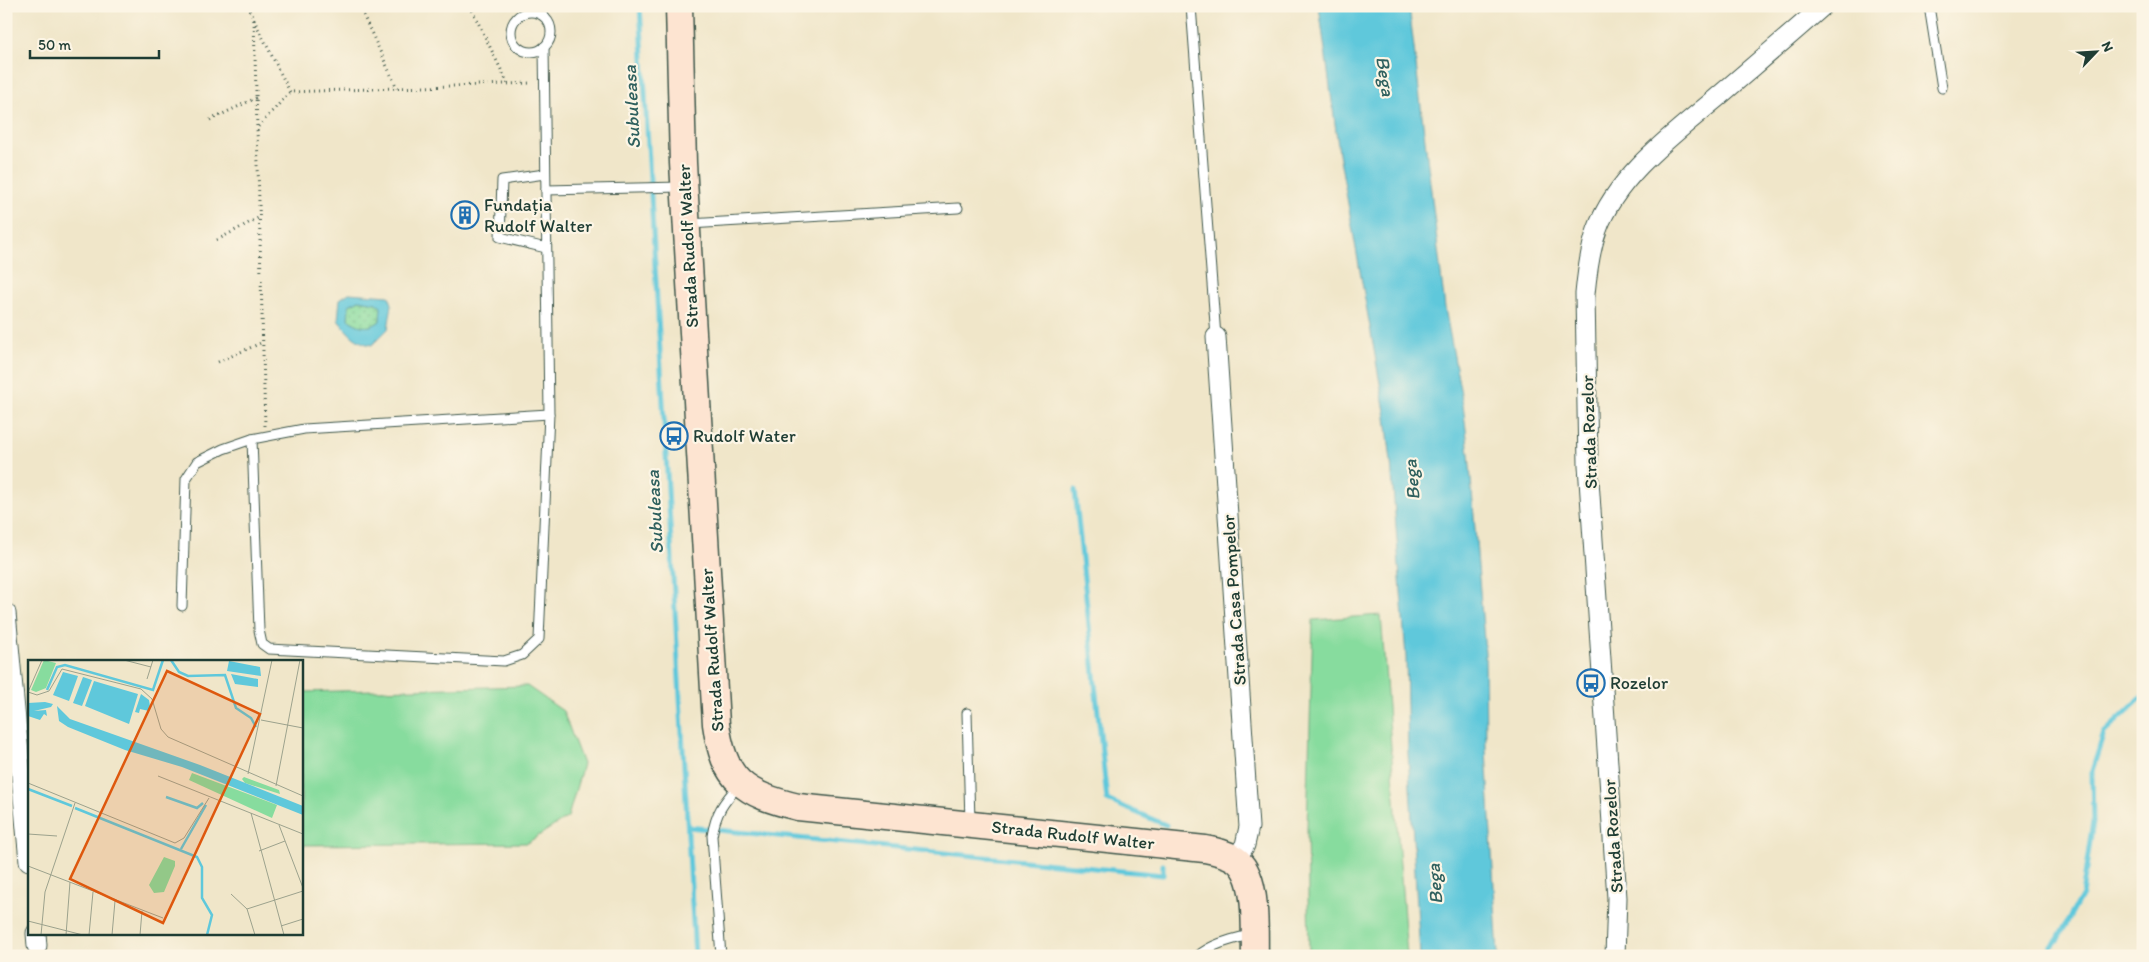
<svg xmlns="http://www.w3.org/2000/svg" width="2149" height="962" viewBox="0 0 2149 962" font-family="Itim,sans-serif">
<style>
.grass{fill:url(#grass-dots);stroke:#538c69}
.garden{fill:#87dc9e;stroke:#538c69}
.water{fill:#5fc8db;stroke:#3f8288;fill-rule:evenodd}
.lines{fill:none;stroke-linecap:round;stroke-linejoin:round}
.stream{stroke:#5fc8db;stroke-width:5}
.lane-casing{stroke:#3e564a;stroke-width:11}
.street-casing{stroke:#3e564a;stroke-width:21}
.secondary-casing{stroke:#3e564a;stroke-width:29}
.path{stroke:#3e564a;stroke-width:3;stroke-dasharray:1 4;stroke-linecap:butt}
.lane{stroke:#fff;stroke-width:9}
.street{stroke:#fff;stroke-width:19}
.secondary{stroke:#fde4d1;stroke-width:26}
.labels{text-anchor:middle;stroke-width:4.5;stroke-linejoin:round;paint-order:stroke}
.poi-label{font-size:18px;fill:#1f3d34;stroke:#fcf5e5;text-anchor:start}
.street-label{font-size:18px;fill:#1f3d34;stroke:#fcf5e5}
.water-label{font-size:19px;font-style:italic;fill:#2f605e;stroke:#fcf5e5}
.inset-river{fill:none;stroke:#5fc8db;stroke-width:2.5}
.inset-road{fill:none;stroke:#9ca28d;stroke-width:1}
.view{fill:#de580e;fill-opacity:0.15;stroke:#de580e;stroke-width:2.5}
.inset-edge{fill:none;stroke:#1f3d34;stroke-width:2.5}
</style>
<defs>
<pattern id="grass-dots" width="8" height="8" patternUnits="userSpaceOnUse" patternTransform="scale(1.25)"><rect width="8" height="8" fill="#87dc9e"/><path d="M2 2h.1M6 6h.1" fill="none" stroke="#6eb482" stroke-width="1.8" stroke-linecap="round"/></pattern>
</defs>
<rect width="100%" height="100%" fill="#fcf5e5"/>
<filter id="ink" filterUnits="userSpaceOnUse"><feTurbulence type="fractalNoise" baseFrequency=".02" numOctaves="2"/><feDisplacementMap in="SourceGraphic" scale="10" xChannelSelector="R" yChannelSelector="G"/><feConvolveMatrix kernelMatrix="1 2 1 2 8 2 1 2 1" color-interpolation-filters="sRGB"/></filter>
<filter id="wash" filterUnits="userSpaceOnUse"><feTurbulence type="fractalNoise" baseFrequency=".0096" numOctaves="4" result="noise"/><feDisplacementMap in="SourceGraphic" scale="20" xChannelSelector="R" yChannelSelector="G"/><feGaussianBlur stdDeviation="1.12" result="paint"/><feColorMatrix in="noise" values="0 0 0 0 0 0 0 0 0 0 0 0 0 0 0 0 0 1.4 0 .05"/><feComposite in="paint" operator="in"/></filter>
<g filter="url(#wash)">
<rect width="100%" height="100%" fill="#f0e6c9"/>
<!-- grass -->
<path class="grass" d="M 359,300 L 376,303 L 381,307 L 380,321 C 369,330 358,327 348,319 L 349,305 Z"/>
<!-- garden -->
<g class="garden">
<path d="M 1381,615 L 1407,956 L 1309,956 L 1307,828 L 1313,620 Z"/>
<path d="M 527,686 L 563,711 L 583,764 L 568,817 L 527,843 L 301,845 L 301,692 Z"/>
</g>
<!-- water -->
<g class="water">
<path d="M 1319,6 L 1409,6 L 1445,308 L 1463,405 L 1469,454 L 1485,653 L 1486,750 L 1498,956 L 1420,956 L 1408,753 L 1406,657 L 1391,462 L 1386,417 L 1339,153 Z"/>
<path d="M 349,293 L 389,296 L 392,304 L 388,329 L 372,345 C 356,343 348,333 338,320 L 340,299 ZM 359,300 L 376,303 L 381,307 L 380,321 C 369,330 358,327 348,319 L 349,305 Z"/>
</g>
<g class="lines">
<!-- stream -->
<g class="stream">
<path d="M 640,6 L 695,956"/>
<path d="M 1075,490 L 1107,800 L 1166,825"/>
<path d="M 688,827 L 1163,875 L 1163,865"/>
<path d="M 2044,956 L 2058,939 L 2082,895 L 2093,822 L 2092,771 L 2104,733 L 2143,696"/>
</g>
</g>
</g>
<g filter="url(#ink)">
<g class="lines">
<!-- lane casing -->
<g class="lane-casing">
<g id="lane">
<path d="M 1191,6 L 1216,337"/>
<path d="M 1929,6 L 1942,88"/>
<circle cx="531" cy="32" r="20"/>
<path d="M 545,174 L 502,180 L 500,237 L 546,248"/>
<path d="M 546,190 L 681,187"/>
<path d="M 689,224 L 958,208"/>
<path d="M 252,439 L 259,630 L 262,644 L 269,649 L 504,661 L 522,655 L 539,639 L 549,414 L 544,47"/>
<path d="M 182,606 L 186,479 L 197,462 L 223,449 L 252,439 L 304,429 L 549,414"/>
<path d="M 967,713 L 970,822"/>
<path d="M 721,956 L 712,836 C 716,812 723,803 739,785"/>
<path d="M 1198,956 C 1213,943 1234,939 1253,934"/>
</g>
</g>
<!-- street casing -->
<g class="street-casing">
<g id="street">
<path d="M 1216,337 L 1249,827 L 1245,845 L 1236,859"/>
<path d="M 6,613 L 29,861"/>
<path d="M 36,933 L 37,946"/>
<path d="M 1615,956 L 1617,898 L 1588,465 L 1585,294 C 1587,273 1590,250 1597,230 C 1616,177 1671,136 1713,101 C 1750,69 1787,38 1823,6"/>
</g>
</g>
<!-- secondary casing -->
<g class="secondary-casing">
<path id="secondary" d="M 679,6 L 683,163 L 716,724 C 724,781 744,794 798,807 L 1205,849 C 1215,851 1226,853 1235,859 C 1259,875 1254,929 1255,956"/>
</g>
<!-- path -->
<g class="path">
<path d="M 247,6 L 290,92"/>
<path d="M 359,6 L 397,88"/>
<path d="M 470,6 L 508,84"/>
<path d="M 254,20 L 257,128"/>
<path d="M 210,120 L 256,98"/>
<path d="M 217,240 L 260,217"/>
<path d="M 218,362 L 263,342"/>
<path d="M 265,426 L 257,128 L 290,92 L 532,83"/>
</g>
<!-- lane -->
<use href="#lane" class="lane"/>
<!-- street -->
<use href="#street" class="street"/>
<!-- secondary -->
<use href="#secondary" class="secondary"/>
</g>
</g>
<!-- icons -->
<defs>
<g id="building-ring" transform="scale(1.4375)"><circle r="9.5" fill="#fcf5e5" stroke="#1f6fb2" stroke-width="1.5"/><path d="M-4-6H4V6H1V3H-1V6H-4ZM-2.5-4.3h1.7v1.8h-1.7ZM.8-4.3h1.7v1.8H.8ZM-2.5-1h1.7V.8h-1.7ZM.8-1h1.7V.8H.8Z" fill="#1f6fb2"/></g>
<g id="bus-ring" transform="scale(1.4375)"><circle r="9.5" fill="#fcf5e5" stroke="#1f6fb2" stroke-width="1.5"/><path d="M-5-6H5V4H4V6H2V4H-2V6H-4V4H-5ZM-3.5-4V0h7V-4ZM-3.5 1.2v1.5H-2V1.2ZM2 1.2v1.5H3.5V1.2Z" fill="#1f6fb2"/></g>
</defs>
<g fill-rule="evenodd">
<use href="#building-ring" x="465" y="215"/>
<use href="#bus-ring" x="674" y="436"/>
<use href="#bus-ring" x="1591" y="683"/>
</g>
<g class="labels">
<!-- poi labels -->
<g class="poi-label">
<text x="484" y="211">Fundația<tspan x="484" dy="21">Rudolf Walter</tspan></text>
<text x="693" y="442">Rudolf Water</text>
<text x="1610" y="689">Rozelor</text>
</g>
<!-- street labels -->
<g class="street-label">
<text transform="translate(688 246) rotate(-93)" y="6">Strada Rudolf Walter</text>
<text transform="translate(1589 432) rotate(-92)" y="6">Strada Rozelor</text>
<text transform="translate(1234 600) rotate(-94)" y="6">Strada Casa Pompelor</text>
<text transform="translate(712 650) rotate(-94)" y="6">Strada Rudolf Walter</text>
<text transform="translate(1073 835) rotate(6)" y="6">Strada Rudolf Walter</text>
<text transform="translate(1613 836) rotate(-94)" y="6">Strada Rozelor</text>
</g>
<!-- water labels -->
<g class="water-label">
<text transform="translate(1386 76) rotate(81)" y="7">Bega</text>
<text transform="translate(631 107) rotate(-93)" y="7">Subuleasa</text>
<text transform="translate(1411 480) rotate(-95)" y="7">Bega</text>
<text transform="translate(654 512) rotate(-93)" y="7">Subuleasa</text>
<text transform="translate(1434 884) rotate(-94)" y="7">Bega</text>
</g>
</g>
<!-- overview -->
<g transform="translate(28 660)">
<rect width="275" height="275" fill="#f0e6c9"/>
<path d="M 16,0 L 28,3 L 18,28 L 8,32 L 3,30 Z" fill="#87dc9e"/>
<path d="M 164,113 L 249,145 L 244,158 L 161,120 ZM 216,117 L 251,130 L 252,134 L 217,123 L 214,119 ZM 136,197 L 147,201 L 147,206 L 136,232 L 126,233 L 121,225 Z" fill="#87dc9e"/>
<path d="M 201,1 L 232,7 L 233,16 L 199,11 ZM 35,12 L 50,16 L 41,41 L 25,35 ZM 203,14 L 230,19 L 230,27 L 207,24 ZM 55,17 L 64,20 L 54,46 L 45,43 ZM 66,21 L 110,34 L 101,64 L 57,46 ZM 113,34 L 121,40 L 122,46 L 121,51 L 112,49 L 111,53 L 107,52 ZM 17,42 L 25,44 L 23,47 L 6,51 L 18,50 L 19,56 L 16,54 L 12,60 L 0,56 L 0,43 ZM 29,46 L 42,59 L 172,105 L 275,146 L 275,155 L 154,107 L 97,90 L 40,67 L 31,61 Z" fill="#5fc8db"/>
<path class="inset-river" d="M 143,0 L 151,12 L 160,16 L 197,15 L 208,48 L 223,58 L 228,67M 19,30 L 29,7 L 37,5 L 125,30 L 135,0M 0,129 L 44,146M 138,137 L 169,148 L 175,143M 47,148 L 169,197 L 174,207 L 174,238 L 184,255 L 179,275M 153,189 L 178,145"/>
<path class="inset-road" d="M 96,0 L 123,7M 119,19 L 125,0M 0,32 L 9,35 L 21,31 L 34,9 L 113,29 L 124,39 L 133,69 L 140,77 L 275,136M 0,32 L 14,0M 233,60 L 275,68M 220,114 L 244,0M 130,116 L 275,174M 0,123 L 147,183 L 156,178 L 181,138M 248,126 L 272,0M 223,153 L 256,275M 251,165 L 275,228M 0,174 L 29,176M 231,191 L 257,181M 0,206 L 135,258M 203,234 L 219,249 L 227,275M 219,249 L 275,231M 0,261 L 55,275M 253,266 L 275,259M 13,275 L 17,232 L 47,143M 38,275 L 42,222M 61,275 L 65,232M 84,275 L 87,241M 112,275 L 114,251"/>
<path class="view" d="M 139,11 L 232,54 L 135,263 L 42,219 Z"/>
<rect width="275" height="275" class="inset-edge"/>
</g>
<!-- margin -->
<rect width="2149" height="962" fill="none" stroke="#fcf5e5" stroke-width="25"/>
<!-- north arrow -->
<g transform="translate(2096 52) rotate(65)" stroke="#fcf5e5" stroke-width="4" paint-order="stroke">
<path d="M0-4L9 19L0 12L-9 19Z" fill="#1f3d34"/>
<text y="-8" font-size="14" font-weight="bold" text-anchor="middle" fill="#1f3d34">N</text>
</g>
<!-- scale -->
<path d="M30 50v8h129v-8" fill="none" stroke="#1f3d34" stroke-width="2.5"/>
<text x="38" y="50" font-size="15" fill="#1f3d34" stroke="#fcf5e5" stroke-width="4" paint-order="stroke">50 m</text>
</svg>
